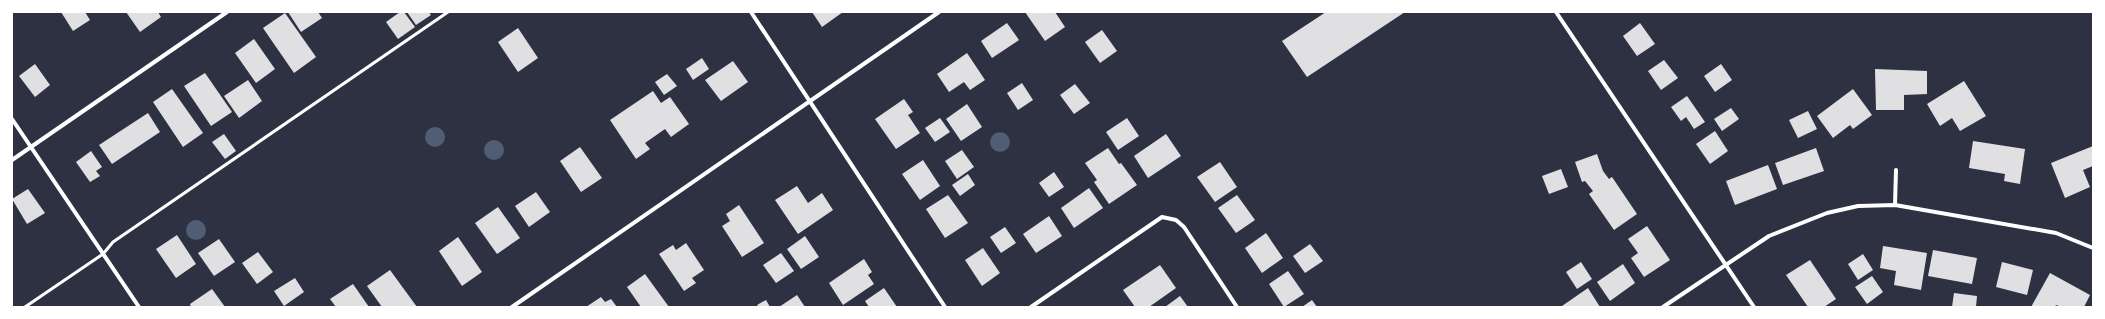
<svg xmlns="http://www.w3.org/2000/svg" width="2105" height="319" viewBox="0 0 2105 319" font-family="Helvetica,sans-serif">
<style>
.water{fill:#4f5d75}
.building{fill:#e0e0e3}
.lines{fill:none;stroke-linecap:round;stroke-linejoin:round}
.service{stroke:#fff;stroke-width:3}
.minor{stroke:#fff;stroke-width:4}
</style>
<rect width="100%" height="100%" fill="#2d3142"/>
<!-- water -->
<g class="water">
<circle cx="435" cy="137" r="10"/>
<circle cx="1000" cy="142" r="10"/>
<circle cx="494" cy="150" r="10"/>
<circle cx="196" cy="230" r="10"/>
</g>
<!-- building -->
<g class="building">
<path d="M 61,12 L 85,12 L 90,20 L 73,31 Z"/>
<path d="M 126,12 L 158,12 L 161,17 L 140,32 Z"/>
<path d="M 288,12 L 318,12 L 322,18 L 301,32 Z"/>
<path d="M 400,12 L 404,12 L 415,27 L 398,39 L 386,22 Z"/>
<path d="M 407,12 L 429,12 L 431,15 L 416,25 Z"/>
<path d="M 812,12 L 843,12 L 822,27 Z"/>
<path d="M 1025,12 L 1055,12 L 1065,27 L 1045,41 Z"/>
<path d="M 1326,12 L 1405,12 L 1307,77 L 1282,41 Z"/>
<path d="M 285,13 L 316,57 L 294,73 L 263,28 Z"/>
<path d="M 1007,23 L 1019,40 L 992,58 L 981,41 Z"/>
<path d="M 1640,23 L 1655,44 L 1637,56 L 1623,36 Z"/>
<path d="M 518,28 L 538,58 L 518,72 L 498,42 Z"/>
<path d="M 1102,30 L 1117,51 L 1100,63 L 1085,42 Z"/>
<path d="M 254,39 L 275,69 L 256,83 L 235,53 Z"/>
<path d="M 967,53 L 985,80 L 970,90 L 964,82 L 949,92 L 937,74 Z"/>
<path d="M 702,58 L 709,69 L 693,80 L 686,69 Z"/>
<path d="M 1664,60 L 1678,78 L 1661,90 L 1648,71 Z"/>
<path d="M 733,61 L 748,82 L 721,101 L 705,80 Z"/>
<path d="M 35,64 L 50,85 L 35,97 L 19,76 Z"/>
<path d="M 1721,64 L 1732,80 L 1715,92 L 1704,76 Z"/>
<path d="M 1875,69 L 1927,71 L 1927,94 L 1904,95 L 1904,110 L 1876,110 Z"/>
<path d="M 205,73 L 232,112 L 211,126 L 184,86 Z"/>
<path d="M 667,74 L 677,86 L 664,95 L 655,82 Z"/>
<path d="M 248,80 L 262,101 L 239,118 L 224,96 Z"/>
<path d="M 1964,81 L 1986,116 L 1960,131 L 1952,118 L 1940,126 L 1927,104 Z"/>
<path d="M 1022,83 L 1033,100 L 1018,110 L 1007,93 Z"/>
<path d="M 1075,84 L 1090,103 L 1074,114 L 1060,95 Z"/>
<path d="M 172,89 L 203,133 L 183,147 L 153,102 Z"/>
<path d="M 1853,89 L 1872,115 L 1853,129 L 1850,125 L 1833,138 L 1817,116 Z"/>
<path d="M 653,91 L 661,103 L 670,97 L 689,124 L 671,137 L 665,129 L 645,143 L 650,149 L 636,159 L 610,120 Z"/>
<path d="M 1687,96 L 1705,122 L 1694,129 L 1686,117 L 1681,121 L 1671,107 Z"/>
<path d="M 904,99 L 913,112 L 908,115 L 920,133 L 896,149 L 875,119 Z"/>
<path d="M 967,104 L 982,127 L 961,141 L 946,119 Z"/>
<path d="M 1731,108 L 1739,119 L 1722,131 L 1714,119 Z"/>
<path d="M 1808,111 L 1817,129 L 1798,138 L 1789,120 Z"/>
<path d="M 148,113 L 160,132 L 112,164 L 99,145 Z"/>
<path d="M 940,118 L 950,132 L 935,142 L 925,128 Z"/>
<path d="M 1127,118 L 1139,136 L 1118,150 L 1106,132 Z"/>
<path d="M 1715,131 L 1728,151 L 1710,164 L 1696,144 Z"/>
<path d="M 224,134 L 236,151 L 225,159 L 212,142 Z"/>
<path d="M 1166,134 L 1181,156 L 1148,178 L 1134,156 Z"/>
<path d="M 1973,141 L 2025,149 L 2020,184 L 2004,181 L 2005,174 L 1969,168 Z"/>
<path d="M 2093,146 L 2093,166 L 2083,170 L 2090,187 L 2065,198 L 2051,163 Z"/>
<path d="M 580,147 L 602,178 L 581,192 L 560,161 Z"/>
<path d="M 1108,148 L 1119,164 L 1121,163 L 1137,185 L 1109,204 L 1094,182 L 1097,180 L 1085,163 Z"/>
<path d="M 1816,148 L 1824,171 L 1783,185 L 1775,163 Z"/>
<path d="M 962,150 L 974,167 L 957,179 L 945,161 Z"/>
<path d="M 91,151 L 102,167 L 96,171 L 100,176 L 90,182 L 76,162 Z"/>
<path d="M 1597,154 L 1603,171 L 1609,179 L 1612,177 L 1637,214 L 1614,230 L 1589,194 L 1593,191 L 1585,181 L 1582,182 L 1575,162 Z"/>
<path d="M 923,160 L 940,186 L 920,200 L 902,174 Z"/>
<path d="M 1220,162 L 1237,187 L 1215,202 L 1197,177 Z"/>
<path d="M 1768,165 L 1777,189 L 1735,205 L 1726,181 Z"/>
<path d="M 1561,169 L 1568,187 L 1549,194 L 1542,176 Z"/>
<path d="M 1054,172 L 1064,187 L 1049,197 L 1039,183 Z"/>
<path d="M 968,174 L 975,185 L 960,196 L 952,185 Z"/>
<path d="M 797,186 L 808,203 L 822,193 L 833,210 L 798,234 L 775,200 Z"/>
<path d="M 1089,188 L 1103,208 L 1074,228 L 1061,208 Z"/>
<path d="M 28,189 L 45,213 L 27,224 L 12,199 Z"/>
<path d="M 536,192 L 550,212 L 529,227 L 515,206 Z"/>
<path d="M 948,195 L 968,223 L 945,238 L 926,209 Z"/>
<path d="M 1237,195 L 1255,220 L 1236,233 L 1218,208 Z"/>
<path d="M 739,205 L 764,243 L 742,257 L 722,226 L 730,221 L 726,214 Z"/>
<path d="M 498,207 L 520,238 L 497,254 L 475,223 Z"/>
<path d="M 1049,216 L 1062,236 L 1036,253 L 1023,234 Z"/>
<path d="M 1647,226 L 1670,260 L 1644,277 L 1631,258 L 1638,253 L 1628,239 Z"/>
<path d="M 1005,227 L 1016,243 L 1001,253 L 990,237 Z"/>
<path d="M 1266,233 L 1283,258 L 1262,273 L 1245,248 Z"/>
<path d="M 177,235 L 196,264 L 176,278 L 156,249 Z"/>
<path d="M 805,236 L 819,257 L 801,269 L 787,249 Z"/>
<path d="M 458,237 L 482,272 L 462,286 L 439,251 Z"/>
<path d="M 219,239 L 235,262 L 214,276 L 198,253 Z"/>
<path d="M 686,243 L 704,270 L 692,278 L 696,283 L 684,291 L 659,254 L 673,245 L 676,250 Z"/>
<path d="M 1310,244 L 1323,261 L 1305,273 L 1293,256 Z"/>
<path d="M 1883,246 L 1927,253 L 1921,290 L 1894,285 L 1896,271 L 1880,268 Z"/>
<path d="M 983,248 L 1000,273 L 982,286 L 965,260 Z"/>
<path d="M 1933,250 L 1977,258 L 1972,284 L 1928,276 Z"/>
<path d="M 258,252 L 273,272 L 257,284 L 242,263 Z"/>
<path d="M 781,253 L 794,271 L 776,283 L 763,265 Z"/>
<path d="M 1863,254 L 1873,270 L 1858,280 L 1848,264 Z"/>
<path d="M 864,259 L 872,272 L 868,275 L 874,284 L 843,305 L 829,283 Z"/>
<path d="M 1810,260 L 1836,299 L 1824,307 L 1808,307 L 1786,275 Z"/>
<path d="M 1581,262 L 1592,279 L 1577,289 L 1566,272 Z"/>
<path d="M 2002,262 L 2033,270 L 2027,295 L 1996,287 Z"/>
<path d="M 1623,264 L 1635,283 L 1610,301 L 1597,282 Z"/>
<path d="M 1160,265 L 1176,288 L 1149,307 L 1135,307 L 1123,290 Z"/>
<path d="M 390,270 L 417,307 L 382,307 L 367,286 Z"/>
<path d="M 1288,271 L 1304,294 L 1284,307 L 1269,284 Z"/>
<path d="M 2050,273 L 2090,295 L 2084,307 L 2061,307 L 2056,305 L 2055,307 L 2031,307 Z"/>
<path d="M 645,274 L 669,307 L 641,307 L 627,287 Z"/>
<path d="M 1872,276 L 1883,292 L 1867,304 L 1855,287 Z"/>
<path d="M 295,278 L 304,292 L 284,306 L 274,291 Z"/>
<path d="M 353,284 L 369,307 L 336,307 L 330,299 Z"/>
<path d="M 884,288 L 897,307 L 869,307 L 865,301 Z"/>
<path d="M 1588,288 L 1600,307 L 1563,307 L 1562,306 Z"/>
<path d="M 212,289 L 225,307 L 191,307 L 190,304 Z"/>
<path d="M 1954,293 L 1977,296 L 1976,307 L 1952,307 Z"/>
<path d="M 797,295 L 805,307 L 779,307 Z"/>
<path d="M 1180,296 L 1188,307 L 1165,307 Z"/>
<path d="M 601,297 L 605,302 L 611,299 L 617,307 L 586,307 Z"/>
<path d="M 766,300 L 770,307 L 759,307 L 757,305 Z"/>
<path d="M 1312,300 L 1317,307 L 1302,307 Z"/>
</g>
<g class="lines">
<!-- service -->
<path class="service" d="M 25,307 L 103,254 L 113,242 L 448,12"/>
<!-- minor -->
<g class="minor">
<path d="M 751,12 L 945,307"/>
<path d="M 1556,12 L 1754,307"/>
<path d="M 12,119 L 139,307"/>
<path d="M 12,160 L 227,12"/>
<path d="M 1895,205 L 1896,170"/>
<path d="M 512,307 L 939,12"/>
<path d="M 1031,307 L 1162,217 L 1176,220 L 1184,227 L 1237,307"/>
<path d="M 1663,307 L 1769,236 L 1827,213 L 1858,206 L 1895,205 L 2056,233 L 2093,248"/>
</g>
</g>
<!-- border -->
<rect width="2105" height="319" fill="none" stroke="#ffffff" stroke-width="26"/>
</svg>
